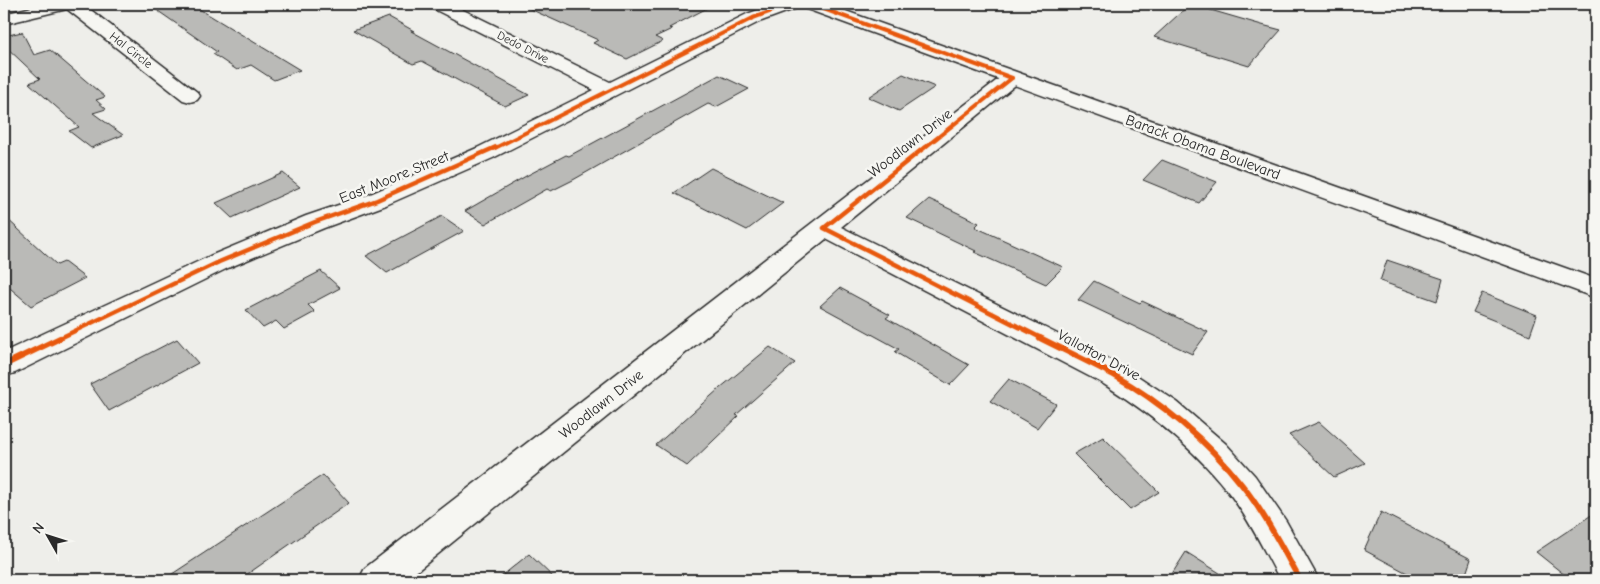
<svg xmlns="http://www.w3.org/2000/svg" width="1600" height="584" viewBox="0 0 1600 584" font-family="'Comic Neue',sans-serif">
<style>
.building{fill:#babab7;stroke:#2b2b2b}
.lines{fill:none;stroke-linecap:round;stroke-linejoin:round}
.minor-casing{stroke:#2b2b2b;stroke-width:3}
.major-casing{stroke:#2b2b2b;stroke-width:3}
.minor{fill:#f6f6f2;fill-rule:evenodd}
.major{fill:#f6f6f2;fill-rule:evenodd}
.cycleway-far2-casing{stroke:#f6f6f2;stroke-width:6}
.cycleway-far1-casing{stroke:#f6f6f2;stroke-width:8}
.cycleway-casing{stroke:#f6f6f2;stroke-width:9}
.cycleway-far2{stroke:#e8590c;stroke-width:4}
.cycleway-far1{stroke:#e8590c;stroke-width:4.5}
.cycleway{stroke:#e8590c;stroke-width:6}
.labels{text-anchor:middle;stroke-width:5;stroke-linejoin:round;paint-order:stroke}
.far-street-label{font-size:12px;fill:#2b2b2b;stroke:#f6f6f2}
.street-label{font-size:15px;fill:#2b2b2b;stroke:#f6f6f2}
</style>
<rect width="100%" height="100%" fill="#eeeeea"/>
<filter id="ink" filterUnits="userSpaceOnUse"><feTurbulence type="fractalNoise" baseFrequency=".02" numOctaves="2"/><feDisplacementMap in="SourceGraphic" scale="10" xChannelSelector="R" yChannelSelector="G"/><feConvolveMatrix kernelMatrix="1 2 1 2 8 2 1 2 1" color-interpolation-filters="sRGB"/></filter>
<g filter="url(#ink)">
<!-- building -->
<g class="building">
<path d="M 148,4 L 191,4 L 300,70 L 274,80 L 251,65 L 237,70 L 213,54 L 217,52 Z"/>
<path d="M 519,4 L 715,4 L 669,28 L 672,29 L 655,37 L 663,41 L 627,59 L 593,43 L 598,40 Z"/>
<path d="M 1190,4 L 1262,25 L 1281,30 L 1249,66 L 1154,37 Z"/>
<path d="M 389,17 L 414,31 L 411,31 L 529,95 L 505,106 L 422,61 L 413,64 L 353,30 Z"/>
<path d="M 22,32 L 34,55 L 50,50 L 105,97 L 96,100 L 106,109 L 93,113 L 123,135 L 91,148 L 69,131 L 79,127 L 29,83 L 40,79 L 4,45 L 4,36 Z"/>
<path d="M 903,74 L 935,87 L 899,111 L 868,97 Z"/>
<path d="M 719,75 L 749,89 L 716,107 L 708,104 L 573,180 L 551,191 L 547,189 L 485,224 L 465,211 L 526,176 L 566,155 L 569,156 Z"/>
<path d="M 1162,160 L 1217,182 L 1199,203 L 1143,180 Z"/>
<path d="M 711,168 L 783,203 L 747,230 L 674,193 Z"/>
<path d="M 283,173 L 300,187 L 232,218 L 216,203 Z"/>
<path d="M 929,199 L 979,223 L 975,227 L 1063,267 L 1046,284 L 974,252 L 976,251 L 907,218 Z"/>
<path d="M 4,216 L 57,265 L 64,262 L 85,278 L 31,306 L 4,283 Z"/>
<path d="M 442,216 L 464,231 L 387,273 L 366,256 Z"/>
<path d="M 1387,260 L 1443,279 L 1437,301 L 1380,281 Z"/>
<path d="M 321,271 L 340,288 L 308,305 L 315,312 L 284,329 L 276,321 L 263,328 L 246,310 Z"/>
<path d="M 1094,281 L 1140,303 L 1142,301 L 1208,332 L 1192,354 L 1078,300 Z"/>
<path d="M 840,288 L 890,315 L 886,318 L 969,365 L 950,385 L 895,352 L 899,349 L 820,306 Z"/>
<path d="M 1482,293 L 1537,315 L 1530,335 L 1473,312 Z"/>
<path d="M 177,339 L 198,363 L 109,411 L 90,384 Z"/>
<path d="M 770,347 L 795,363 L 736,415 L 739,416 L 687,466 L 656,445 L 720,388 Z"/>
<path d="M 1009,379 L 1056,404 L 1037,428 L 990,401 Z"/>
<path d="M 1319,422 L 1365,463 L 1334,477 L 1289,435 Z"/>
<path d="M 1103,437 L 1159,492 L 1130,510 L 1074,454 Z"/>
<path d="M 323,475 L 349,503 L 239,580 L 163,580 Z"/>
<path d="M 1381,512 L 1471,559 L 1464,580 L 1420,580 L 1364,550 Z"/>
<path d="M 1596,512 L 1596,580 L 1571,580 L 1536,552 Z"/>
<path d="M 1186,552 L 1231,580 L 1168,580 Z"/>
<path d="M 529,554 L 556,580 L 497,580 Z"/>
</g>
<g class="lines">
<!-- minor casing -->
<g class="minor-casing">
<g id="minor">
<path d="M 44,4 L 83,4 L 197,92 L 200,96 L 197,100 L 190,102 L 183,100 L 67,9 L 4,24 L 4,14 Z"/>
<path d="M 429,4 L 451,4 L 610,82 L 747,14 L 775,4 L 800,4 L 797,8 L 759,22 L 493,158 L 386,205 L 324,228 L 228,268 L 15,373 L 4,376 L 4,352 L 210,256 L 306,216 L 368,195 L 477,148 L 594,90 L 432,8 Z"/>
<path d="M 1012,72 L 1019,74 L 1022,78 L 1019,82 L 841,227 L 1124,367 L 1177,402 L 1226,444 L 1255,476 L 1286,521 L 1319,580 L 1280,580 C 1265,552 1251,523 1232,497 C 1197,450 1151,414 1102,383 L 826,239 L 406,580 L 359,580 L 365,568 L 1005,74 Z"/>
</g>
</g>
<!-- major casing -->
<g class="major-casing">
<path id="major" d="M 801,4 L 826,4 L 1596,279 L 1596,298 L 804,8 Z"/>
</g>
<!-- minor -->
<use href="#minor" class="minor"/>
<!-- major -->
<use href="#major" class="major"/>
<!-- cycleway-far2 casing -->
<g class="cycleway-far2-casing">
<g id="cycleway-far2">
<path d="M 810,4 L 1012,78"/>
<path d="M 493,149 L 753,18 L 791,4"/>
<path d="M 923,149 L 1012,78"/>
</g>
</g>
<!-- cycleway-far1 casing -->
<g class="cycleway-far1-casing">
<g id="cycleway-far1">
<path d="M 925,147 L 824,228 L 1043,339"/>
<path d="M 58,339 L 219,262 L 315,222 L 377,200 L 496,147"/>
</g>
</g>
<!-- cycleway casing -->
<g class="cycleway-casing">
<g id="cycleway">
<path d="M 1040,338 C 1064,350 1089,362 1112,374 C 1161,402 1208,441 1242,485 C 1265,514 1282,548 1300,580"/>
<path d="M 4,365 L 60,338"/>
</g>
</g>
<!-- cycleway-far2 -->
<use href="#cycleway-far2" class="cycleway-far2"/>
<!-- cycleway-far1 -->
<use href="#cycleway-far1" class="cycleway-far1"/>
<!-- cycleway -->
<use href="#cycleway" class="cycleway"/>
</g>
</g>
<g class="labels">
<!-- far-street labels -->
<g class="far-street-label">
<text transform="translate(523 47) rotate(27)" y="4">Dedo Drive</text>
<text transform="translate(131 50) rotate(38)" y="4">Hal Circle</text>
</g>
<!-- street labels -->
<g class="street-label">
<text transform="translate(910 143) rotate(-38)" y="5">Woodlawn Drive</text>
<text transform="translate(1203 147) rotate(20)" y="5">Barack Obama Boulevard</text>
<text transform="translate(394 177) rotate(-22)" y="5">East Moore Street</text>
<text transform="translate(1099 355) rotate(28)" y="5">Vallotton Drive</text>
<text transform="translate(601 404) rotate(-38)" y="5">Woodlawn Drive</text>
</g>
</g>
<!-- margin -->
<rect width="1600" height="584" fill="none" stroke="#f6f6f2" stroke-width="20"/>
<rect x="10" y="10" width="1580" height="564" fill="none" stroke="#2b2b2b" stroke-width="2" filter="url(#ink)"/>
<!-- north arrow -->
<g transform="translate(48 536) rotate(309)" stroke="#f6f6f2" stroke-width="4" paint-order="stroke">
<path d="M0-4L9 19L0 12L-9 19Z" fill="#2b2b2b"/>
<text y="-8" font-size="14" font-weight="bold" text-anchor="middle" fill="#2b2b2b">N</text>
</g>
</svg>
